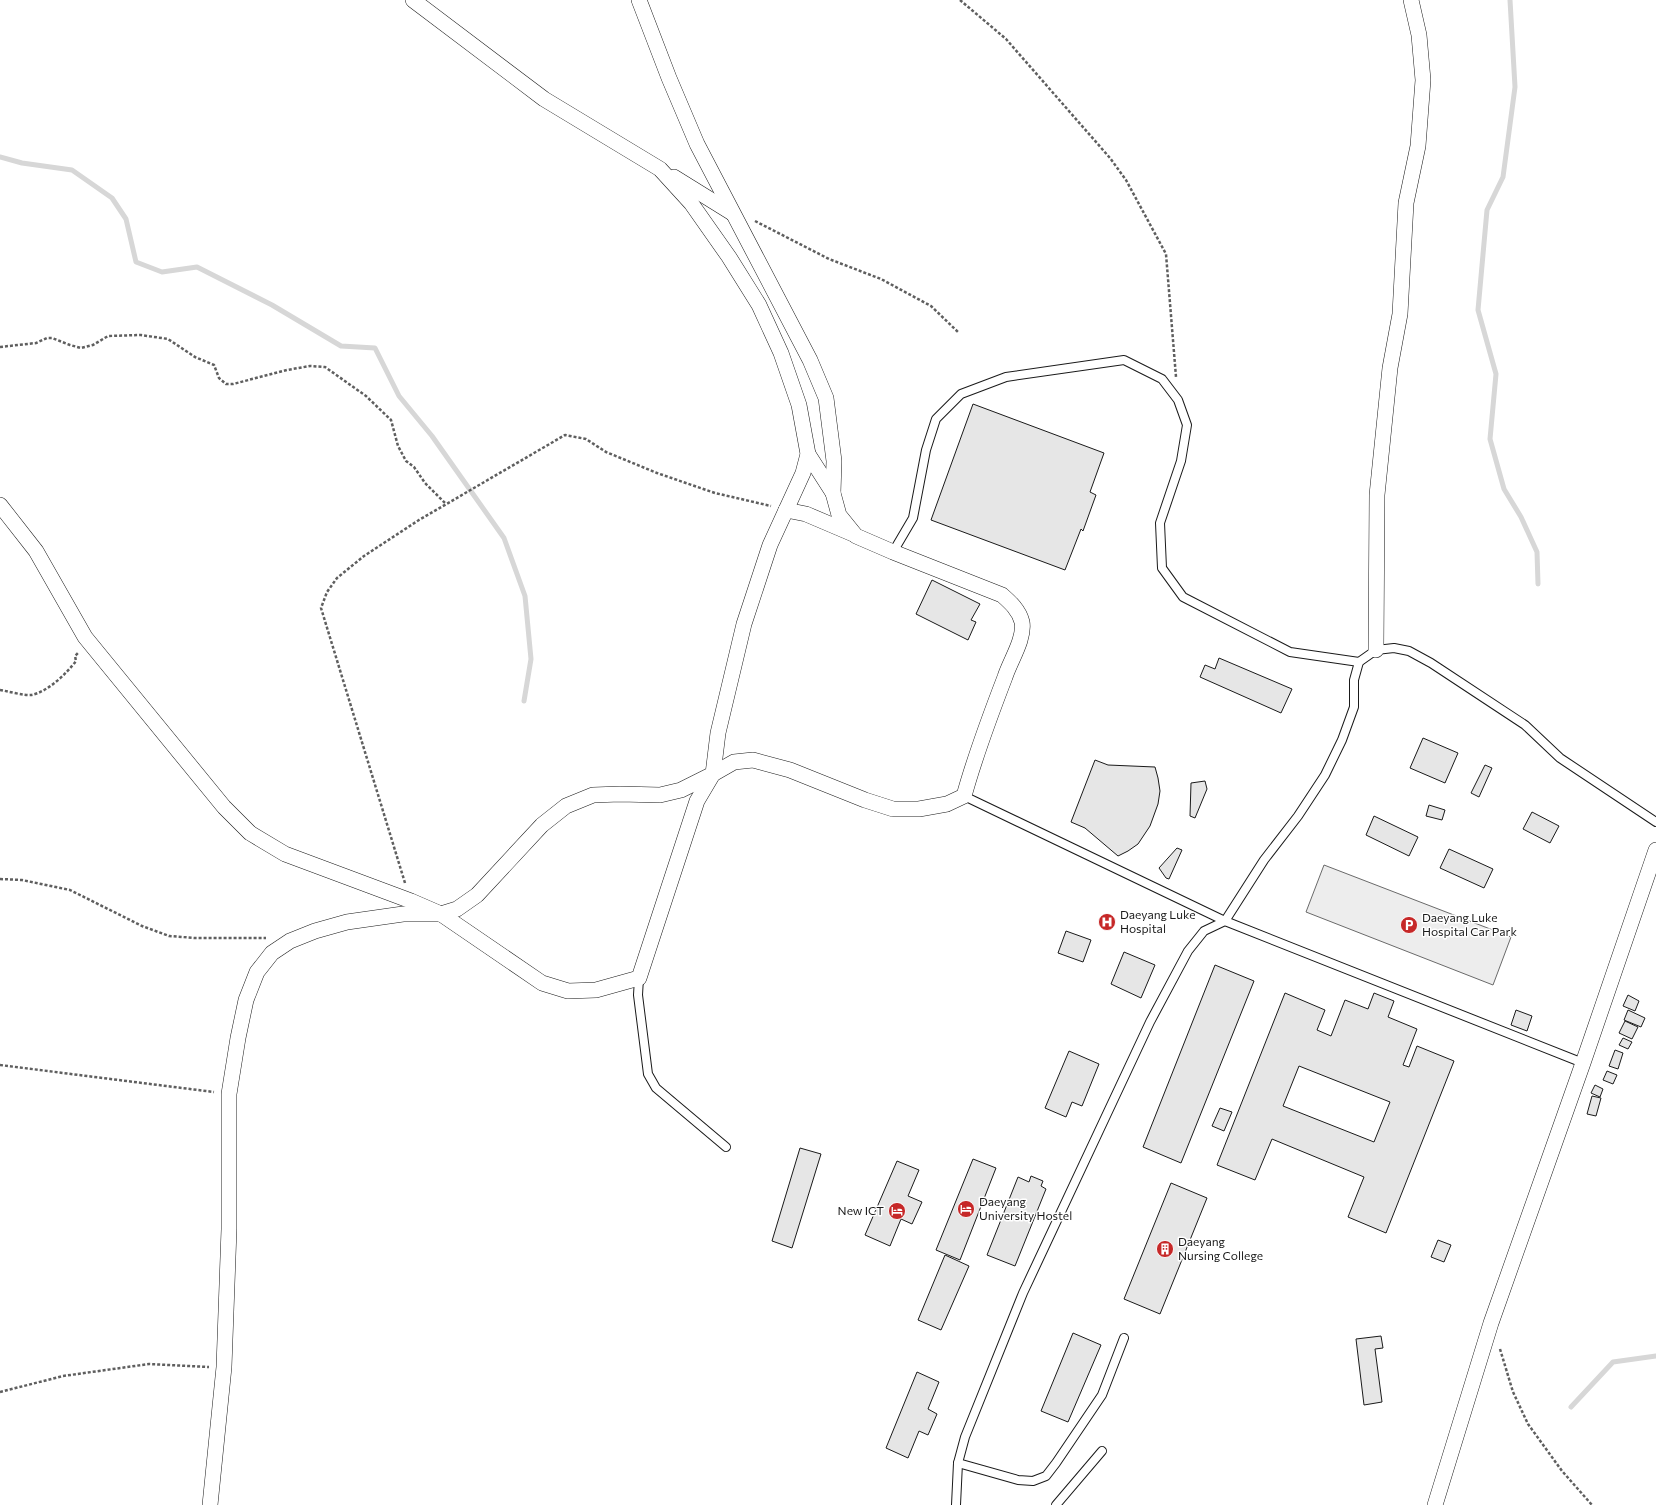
<svg xmlns="http://www.w3.org/2000/svg" width="1656" height="1505" viewBox="0 0 1656 1505" font-family="Commissioner,sans-serif">
<style>
.built{fill:#ededed;stroke:#6a6a6a}
.lines{fill:none;stroke-linecap:round;stroke-linejoin:round}
.stream{stroke:#d7d7d7;stroke-width:5}
.building{fill:#e6e6e6;stroke:#1a1a1a;fill-rule:evenodd}
.service-casing{stroke:#1a1a1a;stroke-width:10}
.minor-casing{stroke:#1a1a1a;stroke-width:16}
.path{stroke:#5f5f5f;stroke-width:2.5;stroke-dasharray:3 2;stroke-linecap:butt}
.service{stroke:#fff;stroke-width:8}
.minor{stroke:#fff;stroke-width:15}
.labels{text-anchor:middle;stroke-width:3;stroke-linejoin:round;paint-order:stroke}
.poi-label{font-size:12px;fill:#1a1a1a;stroke:#fff;text-anchor:start}
</style>
<rect width="100%" height="100%" fill="#fff"/>
<!-- built -->
<path class="built" d="M 1324,865 L 1511,937 L 1493,985 L 1306,912 Z"/>
<g class="lines">
<!-- stream -->
<g class="stream">
<path d="M 1510,0 L 1515,87 L 1503,177 L 1487,210 L 1478,310 L 1496,374 L 1490,439 L 1504,489 L 1521,517 L 1537,552 L 1538,584"/>
<path d="M 0,157 L 22,163 L 72,170 L 112,198 L 126,219 L 136,262 L 162,272 L 197,267 L 272,305 L 341,346 L 375,348 L 399,396 L 432,436 L 504,538 L 525,596 L 531,659 L 524,701"/>
<path d="M 1571,1407 L 1613,1362 L 1656,1356"/>
</g>
</g>
<!-- building -->
<g class="building">
<path d="M 973,404 L 1104,453 L 1090,492 L 1096,495 L 1083,531 L 1081,529 L 1065,570 L 931,520 Z"/>
<path d="M 932,580 L 980,604 L 971,620 L 976,622 L 968,640 L 916,614 Z"/>
<path d="M 1219,658 L 1292,689 L 1281,713 L 1200,677 L 1205,665 L 1215,669 Z"/>
<path d="M 1423,738 L 1458,753 L 1445,783 L 1410,768 Z"/>
<path d="M 1095,760 L 1108,765 L 1155,767 L 1158,778 L 1160,791 L 1158,804 L 1150,826 L 1138,844 L 1128,851 L 1118,856 L 1085,828 L 1071,822 Z"/>
<path d="M 1485,765 L 1492,768 L 1479,797 L 1471,793 Z"/>
<path d="M 1205,781 L 1207,789 L 1195,818 L 1190,816 L 1191,783 Z"/>
<path d="M 1429,805 L 1445,810 L 1442,820 L 1426,816 Z"/>
<path d="M 1532,812 L 1559,826 L 1550,843 L 1523,829 Z"/>
<path d="M 1374,816 L 1418,837 L 1409,856 L 1366,835 Z"/>
<path d="M 1177,848 L 1182,850 L 1169,879 L 1166,878 L 1159,868 Z"/>
<path d="M 1449,849 L 1493,869 L 1484,888 L 1440,868 Z"/>
<path d="M 1066,931 L 1091,940 L 1083,962 L 1058,953 Z"/>
<path d="M 1124,952 L 1155,965 L 1141,998 L 1111,984 Z"/>
<path d="M 1215,965 L 1254,981 L 1181,1163 L 1143,1147 Z"/>
<path d="M 1285,993 L 1325,1010 L 1317,1030 L 1331,1036 L 1345,1000 L 1368,1009 L 1374,993 L 1394,1001 L 1388,1017 L 1417,1029 L 1403,1065 L 1409,1067 L 1417,1046 L 1454,1061 L 1386,1233 L 1348,1217 L 1364,1177 L 1272,1139 L 1255,1180 L 1217,1165 ZM 1299,1066 L 1390,1102 L 1374,1142 L 1283,1106 Z"/>
<path d="M 1628,995 L 1639,1001 L 1635,1011 L 1623,1006 Z"/>
<path d="M 1516,1010 L 1532,1016 L 1527,1031 L 1511,1025 Z"/>
<path d="M 1628,1010 L 1645,1018 L 1641,1027 L 1624,1020 Z"/>
<path d="M 1625,1021 L 1638,1027 L 1632,1039 L 1619,1033 Z"/>
<path d="M 1623,1038 L 1632,1042 L 1628,1049 L 1619,1045 Z"/>
<path d="M 1615,1050 L 1623,1053 L 1618,1069 L 1609,1066 Z"/>
<path d="M 1069,1051 L 1099,1064 L 1082,1106 L 1072,1102 L 1066,1117 L 1045,1108 Z"/>
<path d="M 1607,1071 L 1617,1075 L 1613,1084 L 1603,1080 Z"/>
<path d="M 1595,1085 L 1603,1089 L 1600,1097 L 1591,1093 Z"/>
<path d="M 1592,1096 L 1601,1098 L 1596,1116 L 1587,1114 Z"/>
<path d="M 1220,1108 L 1232,1112 L 1224,1131 L 1212,1126 Z"/>
<path d="M 800,1148 L 821,1154 L 792,1248 L 772,1241 Z"/>
<path d="M 973,1159 L 996,1168 L 960,1260 L 936,1250 Z"/>
<path d="M 897,1161 L 919,1170 L 908,1196 L 922,1202 L 912,1224 L 901,1219 L 890,1246 L 865,1235 Z"/>
<path d="M 1031,1176 L 1043,1181 L 1041,1186 L 1046,1189 L 1015,1266 L 987,1255 L 1018,1177 L 1029,1182 Z"/>
<path d="M 1171,1183 L 1207,1198 L 1160,1314 L 1124,1299 Z"/>
<path d="M 1438,1240 L 1451,1245 L 1444,1262 L 1431,1257 Z"/>
<path d="M 945,1255 L 969,1266 L 941,1330 L 918,1320 Z"/>
<path d="M 1073,1333 L 1101,1345 L 1068,1422 L 1041,1411 Z"/>
<path d="M 1381,1336 L 1383,1348 L 1375,1349 L 1382,1402 L 1364,1405 L 1356,1339 Z"/>
<path d="M 917,1372 L 939,1382 L 928,1409 L 937,1414 L 928,1435 L 919,1431 L 908,1458 L 886,1448 Z"/>
</g>
<g class="lines">
<!-- service casing -->
<g class="service-casing">
<g id="service">
<path d="M 893,552 L 913,518 L 926,450 L 936,419 L 961,394 L 1006,377 L 1124,360 L 1162,379 L 1178,400 L 1187,425 L 1181,461 L 1160,523 L 1162,568 L 1183,597 L 1290,652 L 1359,662"/>
<path d="M 964,796 L 1225,921 L 1264,860 L 1298,816 L 1325,775 L 1342,740 L 1354,707 L 1354,680 L 1359,662 L 1376,650 L 1394,648 L 1409,651 L 1431,663 L 1525,725 L 1560,758 L 1656,822"/>
<path d="M 639,978 L 638,995 L 648,1074 L 656,1088 L 726,1147"/>
<path d="M 958,1463 L 1018,1480 L 1033,1481 L 1046,1476 L 1056,1463 L 1102,1395 L 1124,1338"/>
<path d="M 956,1505 L 958,1463 L 965,1437 L 1023,1293 L 1150,1022 L 1188,951 L 1204,931 L 1225,921 L 1583,1063"/>
<path d="M 1056,1505 L 1102,1451"/>
</g>
</g>
<!-- minor casing -->
<g class="minor-casing">
<g id="minor">
<path d="M 674,177 L 732,213"/>
<path d="M 808,454 L 833,493"/>
<path d="M 0,505 L 36,551 L 85,637 L 224,807 L 250,833 L 285,854 L 411,901 L 441,914 L 542,983 L 568,991 L 596,990 L 639,978 L 697,801 L 713,774 L 734,762 L 753,760 L 790,770 L 865,800 L 893,809 L 919,809 L 947,804 L 964,796 C 975,756 990,716 1005,677 C 1010,661 1025,639 1022,622 C 1019,610 1010,602 1002,595 L 893,552 L 856,536 L 839,515 L 833,493 L 834,461 L 826,398 L 810,360 L 697,144 L 669,78 L 639,0"/>
<path d="M 786,510 L 806,514 L 853,534"/>
<path d="M 1376,650 L 1377,495 L 1390,368 L 1400,314 L 1406,203 L 1418,146 L 1423,80 L 1419,35 L 1411,0"/>
<path d="M 210,1505 L 224,1367 L 229,1229 L 229,1094 L 238,1038 L 246,1000 L 257,972 L 272,953 L 290,941 L 315,931 L 347,922 L 403,914 L 441,914 L 457,909 L 477,895 L 542,825 L 566,806 L 593,795 L 620,794 L 660,795 L 681,790 L 713,774 L 718,733 L 744,624 L 770,545 L 803,473 L 808,454 L 799,405 L 781,353 L 759,305 L 729,257 L 691,203 L 660,169 L 544,99 L 413,0"/>
<path d="M 1435,1505 L 1491,1323 L 1583,1063 L 1656,850"/>
</g>
</g>
<!-- path -->
<g class="path">
<path d="M 960,0 L 1006,39 L 1110,158 L 1126,180 L 1166,254 L 1176,377"/>
<path d="M 755,221 L 829,259 L 881,279 L 931,306 L 958,332"/>
<path d="M 0,347 L 36,343 L 47,338 L 52,338 L 70,345 L 81,348 L 93,345 L 108,336 L 141,335 L 168,339 L 195,357 L 214,365 L 219,378 L 226,384 L 233,384 L 287,370 L 310,366 L 325,367 L 366,396 L 391,420 L 398,446 L 406,461 L 414,467 L 425,483 L 446,504"/>
<path d="M 0,690 C 7,691 25,696 31,695 C 48,692 67,673 76,661 L 75,656 L 79,652"/>
<path d="M 0,879 L 22,880 L 70,890 L 142,926 L 169,936 L 195,938 L 266,938"/>
<path d="M 405,883 L 321,608 L 327,592 L 337,578 L 364,556 L 419,520 L 565,435 L 586,439 L 606,452 L 657,473 L 715,493 L 771,506"/>
<path d="M 0,1065 L 214,1092"/>
<path d="M 1500,1349 L 1513,1392 L 1528,1424 L 1562,1471 L 1592,1505"/>
<path d="M 0,1392 L 63,1376 L 149,1364 L 209,1367"/>
</g>
<!-- service -->
<use href="#service" class="service"/>
<!-- minor -->
<use href="#minor" class="minor"/>
</g>
<!-- icons -->
<defs>
<g id="hospital-disc" transform="scale(0.9)"><circle r="9.5" fill="#c62828" stroke="#fff"/><path d="M-5-5h3v3.5h4V-5h3V5h-3V1.5h-4V5h-3Z" fill="#fff"/></g>
<g id="parking-disc" transform="scale(0.9)"><circle r="9.5" fill="#c62828" stroke="#fff"/><path d="M-3.5-5.5H1a3.5 3.5 0 0 1 0 7H-1V5.5H-3.5ZM-1-3.4V-.6H.8a1.4 1.4 0 0 0 0-2.8Z" fill="#fff"/></g>
<g id="hotel-disc" transform="scale(0.9)"><circle r="9.5" fill="#c62828" stroke="#fff"/><path d="M-6-4.5h1.5V1H6V5H4.5V3h-9V5H-6ZM-4 0a1.8 1.8 0 1 1 3.6 0ZM.5 0V-2.5h3Q6-2.5 6 0Z" fill="#fff"/></g>
<g id="building-disc" transform="scale(0.9)"><circle r="9.5" fill="#c62828" stroke="#fff"/><path d="M-4-6H4V6H1V3H-1V6H-4ZM-2.5-4.3h1.7v1.8h-1.7ZM.8-4.3h1.7v1.8H.8ZM-2.5-1h1.7V.8h-1.7ZM.8-1h1.7V.8H.8Z" fill="#fff"/></g>
</defs>
<g fill-rule="evenodd">
<use href="#hospital-disc" x="1107" y="922"/>
<use href="#parking-disc" x="1409" y="925"/>
<use href="#hotel-disc" x="966" y="1209"/>
<use href="#hotel-disc" x="897" y="1211"/>
<use href="#building-disc" x="1165" y="1249"/>
</g>
<g class="labels">
<!-- poi labels -->
<g class="poi-label">
<text x="1120" y="919">Daeyang Luke<tspan x="1120" dy="14">Hospital</tspan></text>
<text x="1422" y="922">Daeyang Luke<tspan x="1422" dy="14">Hospital Car Park</tspan></text>
<text x="979" y="1206">Daeyang<tspan x="979" dy="14">University Hostel</tspan></text>
<text x="884" y="1215" text-anchor="end">New ICT</text>
<text x="1178" y="1246">Daeyang<tspan x="1178" dy="14">Nursing College</tspan></text>
</g>
</g>
</svg>
